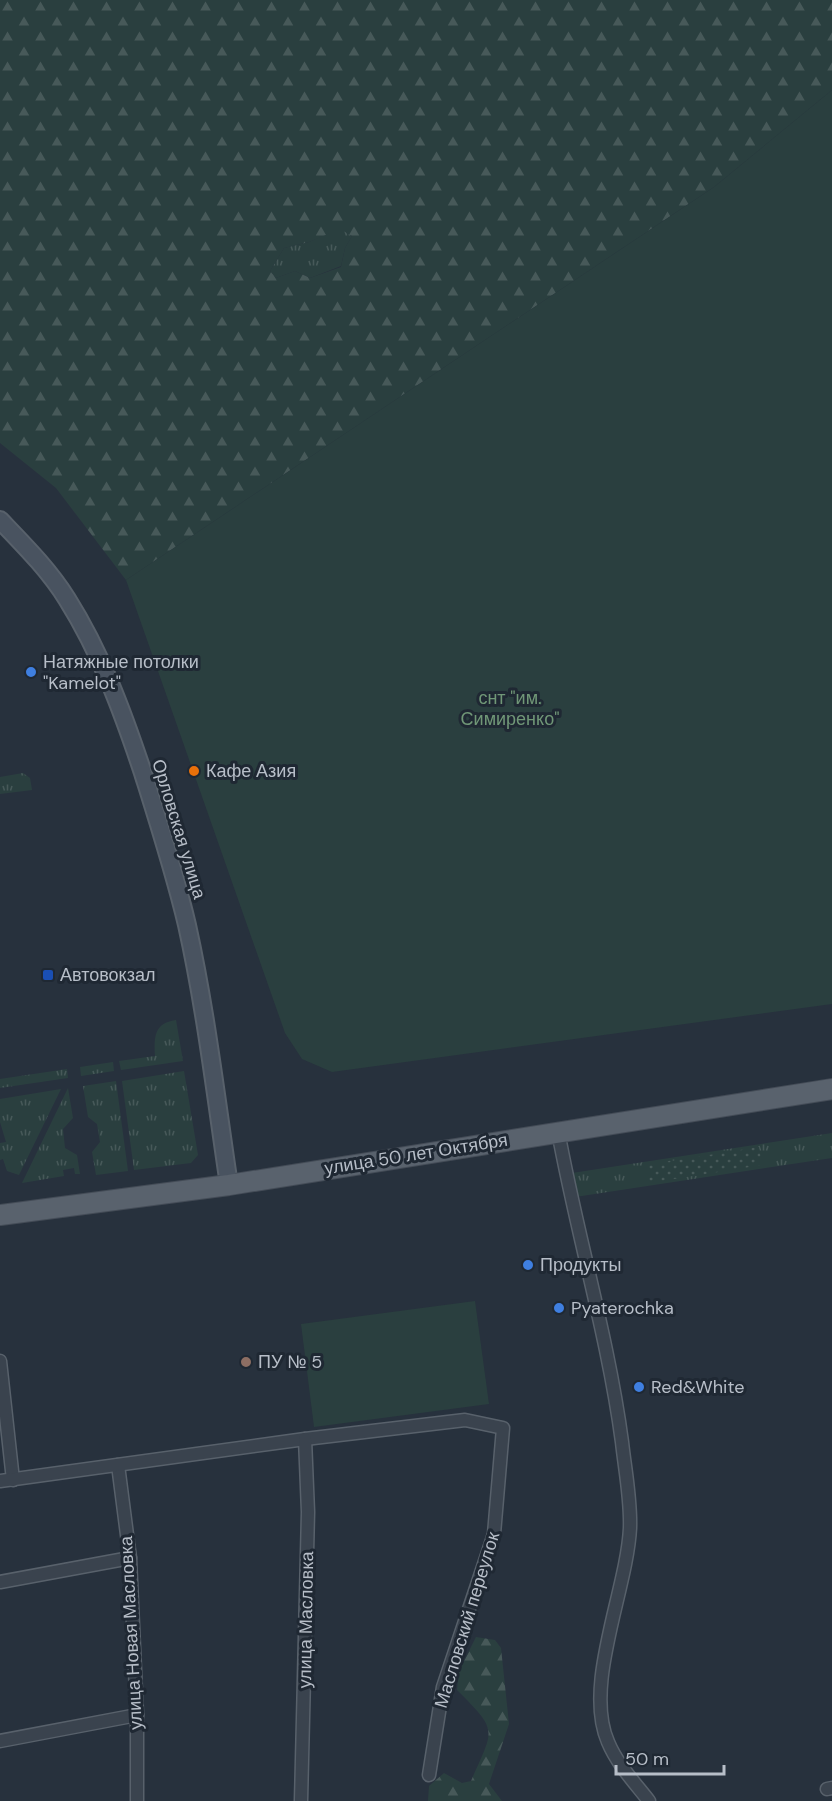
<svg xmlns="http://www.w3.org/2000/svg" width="832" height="1801" viewBox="0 0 832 1801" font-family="'DM Sans',sans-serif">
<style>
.grass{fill:url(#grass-tufts)}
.forest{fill:url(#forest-firs);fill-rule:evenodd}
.park{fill:url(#park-dots)}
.garden{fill:#2a3f3f}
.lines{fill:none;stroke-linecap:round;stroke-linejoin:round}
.street-casing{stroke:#58616b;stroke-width:15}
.secondary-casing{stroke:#58616b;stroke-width:20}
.primary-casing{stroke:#444c57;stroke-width:22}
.street{stroke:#3a434e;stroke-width:12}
.secondary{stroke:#495360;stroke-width:16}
.primary{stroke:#59626d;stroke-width:20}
.shop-dot{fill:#3f7fe0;stroke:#1f2833;stroke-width:2}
.food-dot{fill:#e8710a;stroke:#1f2833;stroke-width:2}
.transit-dot{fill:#1a4fb4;stroke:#1f2833;stroke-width:2}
.education-dot{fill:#8d6e63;stroke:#1f2833;stroke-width:2}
.labels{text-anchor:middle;stroke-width:6;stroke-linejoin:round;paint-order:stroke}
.poi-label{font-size:18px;fill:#b7bec8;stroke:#1f2833;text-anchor:start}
.park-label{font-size:18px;fill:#709777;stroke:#1f2833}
.street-label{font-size:18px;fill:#b7bec8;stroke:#1f2833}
</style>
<defs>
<pattern id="grass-tufts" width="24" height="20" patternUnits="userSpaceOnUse" patternTransform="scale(1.5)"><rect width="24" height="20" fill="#2a3f3f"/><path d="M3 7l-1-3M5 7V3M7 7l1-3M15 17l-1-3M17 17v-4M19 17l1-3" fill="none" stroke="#475959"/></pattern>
<pattern id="forest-firs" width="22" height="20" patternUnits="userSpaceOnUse" patternTransform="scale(1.5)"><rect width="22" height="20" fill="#2a3f3f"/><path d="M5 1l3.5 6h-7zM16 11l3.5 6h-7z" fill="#475959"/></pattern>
<pattern id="park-dots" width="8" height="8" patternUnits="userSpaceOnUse" patternTransform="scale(1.5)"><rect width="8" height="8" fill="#2a3f3f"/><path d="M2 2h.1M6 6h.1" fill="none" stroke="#475959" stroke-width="1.8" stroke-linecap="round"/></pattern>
</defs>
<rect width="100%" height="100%" fill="#27313d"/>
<!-- grass -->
<g class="grass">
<path d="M 340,228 L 352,236 L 345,248 L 341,266 L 310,278 L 295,271 L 276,278 L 270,271 L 284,248 L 309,242 Z"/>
<path d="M 23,773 L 30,778 L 32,790 L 0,794 L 0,777 Z"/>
<path d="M 176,1020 L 183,1061 L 121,1070 L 119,1061 L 155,1056 C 154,1037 154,1023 176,1020 Z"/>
<path d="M 113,1062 L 114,1071 L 81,1076 L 80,1067 Z"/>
<path d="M 67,1069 L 68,1078 L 0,1088 L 0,1079 Z"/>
<path d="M 184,1071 L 198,1155 L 191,1163 L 134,1170 L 122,1081 Z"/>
<path d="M 116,1081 L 128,1171 L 96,1175 L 92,1152 L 100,1142 L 97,1124 L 88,1117 L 83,1086 Z"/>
<path d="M 68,1088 L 73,1118 L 63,1129 L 65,1148 L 77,1155 L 80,1174 L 75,1174 L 74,1168 L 63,1170 L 64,1176 L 22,1183 Z"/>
<path d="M 61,1089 L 19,1175 L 7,1171 L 3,1159 L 0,1160 L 0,1143 L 6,1142 L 0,1122 L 0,1099 Z"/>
<path d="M 832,1133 L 832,1158 L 575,1197 L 572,1173 Z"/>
</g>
<!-- forest -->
<g class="forest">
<path d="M 0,0 L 832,0 L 832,90 L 714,187 L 126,580 L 56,488 L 0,443 ZM 340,229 L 352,236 L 345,248 L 341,267 L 310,278 L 295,271 L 276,278 L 270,271 L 284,248 L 309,242 Z"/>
<path d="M 476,1637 L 495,1640 L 501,1648 L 509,1724 L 489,1784 L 502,1801 L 428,1801 L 429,1786 L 444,1773 L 462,1783 L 471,1781 C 494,1728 499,1732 457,1690 L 459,1671 Z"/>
</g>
<!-- park -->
<path class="park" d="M 759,1147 L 762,1165 L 649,1183 L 646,1165 Z"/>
<!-- garden -->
<g class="garden">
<path d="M 832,90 L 832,1004 L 332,1072 L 302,1059 L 285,1033 L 126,580 L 714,187 Z"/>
<path d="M 475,1301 L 489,1404 L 314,1427 L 301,1324 Z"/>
</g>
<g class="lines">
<!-- street casing -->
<g class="street-casing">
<g id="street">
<path d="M 558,1131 C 577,1235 608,1337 622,1442 C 625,1470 631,1499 630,1528 C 627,1590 583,1685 608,1742 C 617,1764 635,1783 649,1801"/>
<path d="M 0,1361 L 13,1480"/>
<path d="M 118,1465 L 130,1558 L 137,1715 L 137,1801"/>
<path d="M 0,1481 L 305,1439 L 465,1420 L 503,1428 L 494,1534 L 443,1687 L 429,1775"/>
<path d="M 0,1582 L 130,1558"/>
<path d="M 0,1741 L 137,1715"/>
<path d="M 827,1789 L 832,1788"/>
<path d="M 301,1801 L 308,1512 L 305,1439"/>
</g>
</g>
<!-- secondary casing -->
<g class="secondary-casing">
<path id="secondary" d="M 0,520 C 24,545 49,570 67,599 C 101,653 123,713 143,773 C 159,824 175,874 187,925 C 206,1011 216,1098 229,1185"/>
</g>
<!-- primary casing -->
<g class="primary-casing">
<path id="primary" d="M 0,1215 L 229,1185 L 832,1089"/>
</g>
<!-- street -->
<use href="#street" class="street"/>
<!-- secondary -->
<use href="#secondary" class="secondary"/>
<!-- primary -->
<use href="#primary" class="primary"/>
</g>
<!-- markers -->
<g class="shop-dot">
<circle cx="31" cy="672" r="6"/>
<circle cx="528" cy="1265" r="6"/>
<circle cx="559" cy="1308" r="6"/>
<circle cx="639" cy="1387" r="6"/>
</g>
<circle class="food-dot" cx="194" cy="771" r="6"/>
<rect class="transit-dot" x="42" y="969" width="12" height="12" rx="3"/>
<circle class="education-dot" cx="246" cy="1362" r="6"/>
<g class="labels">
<!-- poi labels -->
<g class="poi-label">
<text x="43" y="668">Натяжные потолки<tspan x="43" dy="21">"Kamelot"</tspan></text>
<text x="206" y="777">Кафе Азия</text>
<text x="60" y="981">Автовокзал</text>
<text x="540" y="1271">Продукты</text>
<text x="571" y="1314">Pyaterochka</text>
<text x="258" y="1368">ПУ № 5</text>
<text x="651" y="1393">Red&amp;White</text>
</g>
<!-- park labels -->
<g class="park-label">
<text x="510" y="704">снт "им.<tspan x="510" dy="21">Симиренко"</tspan></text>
</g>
<!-- street labels -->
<g class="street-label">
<text transform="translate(179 829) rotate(73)" y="6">Орловская улица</text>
<text transform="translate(416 1154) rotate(-9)" y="6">улица 50 лет Октября</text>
<text transform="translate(306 1620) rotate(-89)" y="6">улица Масловка</text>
<text transform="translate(467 1620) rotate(-73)" y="6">Масловский переулок</text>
<text transform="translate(131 1633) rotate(-93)" y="6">улица Новая Масловка</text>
</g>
</g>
<!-- scale -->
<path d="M616 1765v9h108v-9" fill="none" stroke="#b7bec8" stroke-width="3"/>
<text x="625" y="1765" font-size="18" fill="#b7bec8" stroke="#1f2833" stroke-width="4.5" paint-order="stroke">50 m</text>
</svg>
